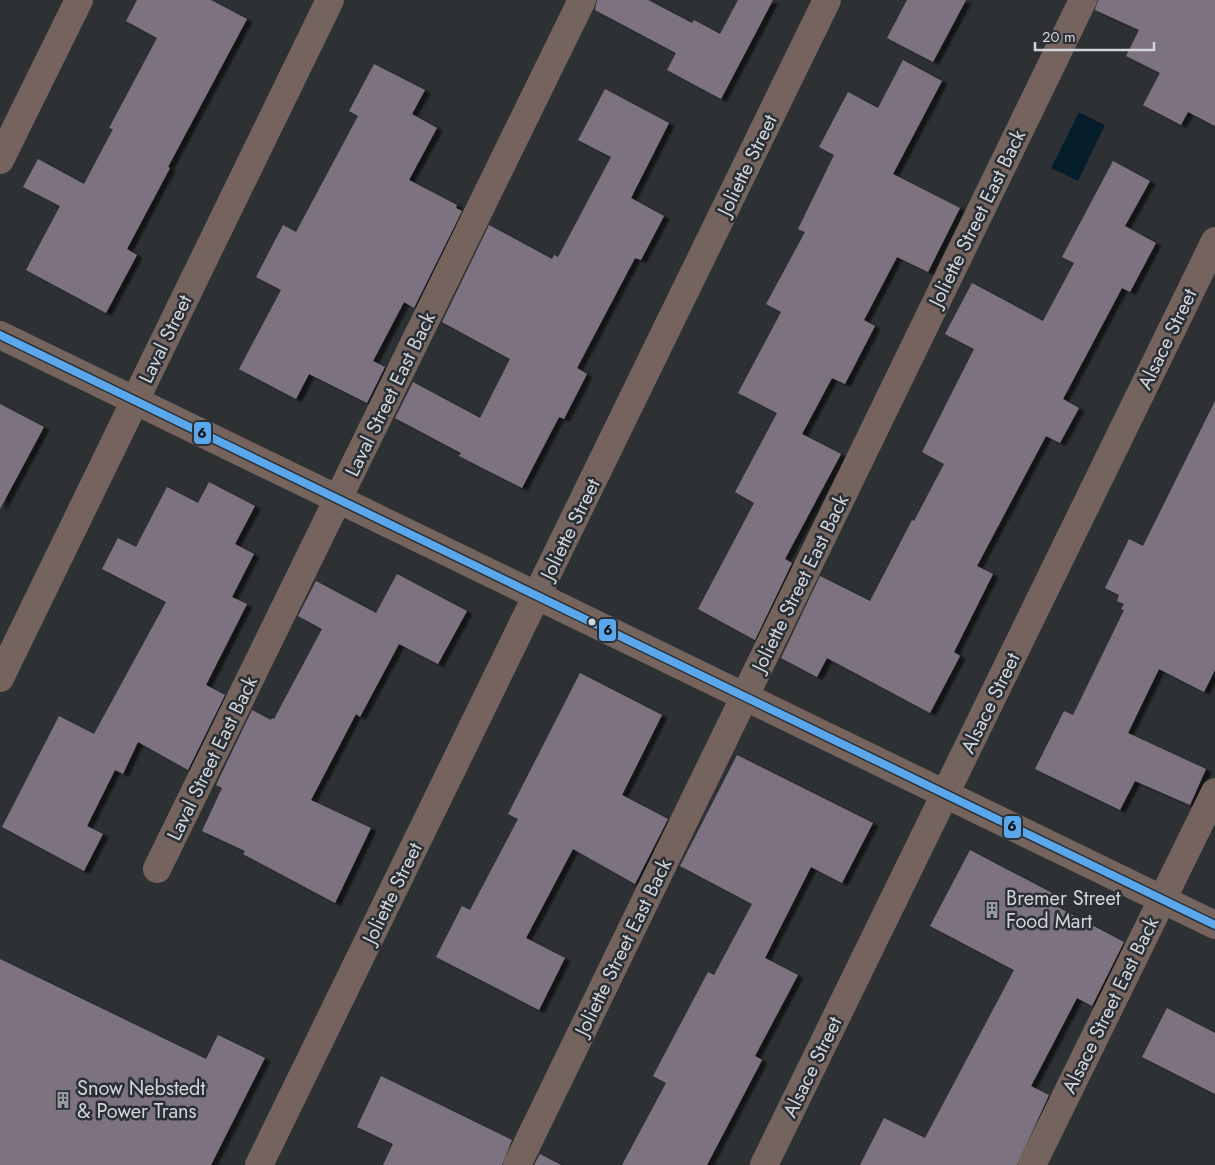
<svg xmlns="http://www.w3.org/2000/svg" width="1215" height="1165" viewBox="0 0 1215 1165" font-family="Jost,sans-serif">
<style>
.water{fill:#061d2c}
.building{fill:#7d727f;filter:url(#shadow)}
.lines{fill:none;stroke-linecap:round;stroke-linejoin:round}
.minor{stroke:#74645d;stroke-width:28}
.bus-1-casing{stroke:#2b3037;stroke-width:11}
.bus-1{stroke:#5aa8eb;stroke-width:8}
.bus-dot{fill:#d2d5d9;stroke:#2b3037;stroke-width:2}
.labels{text-anchor:middle;stroke-width:5;stroke-linejoin:round;paint-order:stroke}
.street-label{font-size:20px;fill:#d2d5d9;stroke:#2b3037}
.poi-label{font-size:20px;fill:#d2d5d9;stroke:#2b3037;text-anchor:start}
.line-badge{stroke:#2b3037;stroke-width:2}
.pale-badge-label{font-size:14px;text-anchor:middle;font-weight:bold;fill:#111}
</style>
<defs>
<filter id="shadow"><feDropShadow dx="5.5" dy="3" stdDeviation="1" flood-color="#0009"/></filter>
</defs>
<rect width="100%" height="100%" fill="#2e3134"/>
<!-- water -->
<path class="water" d="M 1079,112 L 1105,125 L 1078,181 L 1051,168 Z"/>
<!-- building -->
<g class="building">
<path d="M 137,0 L 211,0 L 247,19 L 168,167 L 170,168 L 127,249 L 137,255 L 106,313 L 26,270 L 60,206 L 23,187 L 38,159 L 84,184 L 113,129 L 109,128 L 157,38 L 126,21 Z"/>
<path d="M 597,0 L 648,0 L 692,23 L 694,20 L 720,34 L 738,0 L 773,0 L 721,99 L 667,70 L 676,53 L 595,10 Z"/>
<path d="M 907,0 L 966,0 L 933,62 L 887,38 Z"/>
<path d="M 1098,0 L 1215,0 L 1215,126 L 1188,112 L 1181,125 L 1143,105 L 1160,73 L 1126,56 L 1139,30 L 1095,10 Z"/>
<path d="M 903,60 L 942,81 L 893,174 L 960,208 L 928,272 L 897,257 L 864,320 L 875,326 L 845,384 L 832,378 L 802,434 L 841,454 L 785,559 L 792,563 L 755,640 L 698,609 L 754,503 L 735,492 L 777,413 L 738,393 L 781,312 L 766,304 L 805,232 L 798,229 L 834,155 L 819,147 L 848,92 L 878,108 Z"/>
<path d="M 374,64 L 425,90 L 412,114 L 437,128 L 409,180 L 457,205 L 456,208 L 462,211 L 414,308 L 404,302 L 373,361 L 385,367 L 367,403 L 309,374 L 296,399 L 239,369 L 281,290 L 256,277 L 283,225 L 296,232 L 358,116 L 349,111 Z"/>
<path d="M 605,89 L 669,123 L 631,198 L 664,216 L 641,260 L 635,258 L 577,368 L 587,374 L 564,419 L 559,417 L 522,488 L 459,456 L 461,453 L 395,418 L 413,382 L 480,418 L 510,359 L 442,322 L 489,225 L 552,259 L 554,255 L 558,257 L 611,157 L 578,140 Z"/>
<path d="M 1113,161 L 1150,181 L 1125,226 L 1156,243 L 1130,292 L 1122,288 L 1063,399 L 1079,408 L 1060,443 L 1046,436 L 977,566 L 993,574 L 954,652 L 960,656 L 930,713 L 827,658 L 817,677 L 781,658 L 820,576 L 870,601 L 912,520 L 914,521 L 944,464 L 922,452 L 974,349 L 945,334 L 972,283 L 1043,321 L 1074,263 L 1062,257 Z"/>
<path d="M 1215,401 L 1215,670 L 1204,692 L 1159,669 L 1128,733 L 1206,769 L 1190,805 L 1135,781 L 1120,810 L 1035,769 L 1064,711 L 1073,715 L 1124,610 L 1121,609 L 1124,604 L 1117,601 L 1119,595 L 1105,588 L 1129,539 L 1143,546 Z"/>
<path d="M 0,404 L 44,427 L 0,509 Z"/>
<path d="M 209,482 L 255,506 L 235,544 L 254,554 L 232,597 L 247,604 L 206,685 L 225,695 L 188,770 L 138,742 L 123,774 L 115,770 L 87,826 L 103,834 L 84,871 L 2,827 L 59,716 L 94,734 L 166,602 L 102,569 L 118,538 L 136,547 L 167,487 L 198,503 Z"/>
<path d="M 397,574 L 467,611 L 438,664 L 399,644 L 360,717 L 356,714 L 311,800 L 371,828 L 335,903 L 243,854 L 245,851 L 202,831 L 222,788 L 216,785 L 252,710 L 271,720 L 272,718 L 274,719 L 322,629 L 298,616 L 316,581 L 376,613 Z"/>
<path d="M 580,673 L 662,715 L 622,795 L 668,819 L 635,884 L 573,849 L 526,938 L 565,958 L 539,1010 L 436,957 L 462,906 L 470,910 L 518,819 L 508,814 Z"/>
<path d="M 737,755 L 873,823 L 842,883 L 811,867 L 765,958 L 798,975 L 755,1056 L 762,1060 L 707,1165 L 622,1165 L 666,1083 L 653,1076 L 708,972 L 714,975 L 752,904 L 680,866 Z"/>
<path d="M 970,850 L 1054,894 L 1050,903 L 1124,942 L 1092,1006 L 1077,998 L 1031,1086 L 1049,1095 L 1017,1165 L 860,1165 L 884,1118 L 925,1138 L 1014,970 L 930,926 Z"/>
<path d="M 0,959 L 206,1059 L 218,1035 L 265,1058 L 211,1165 L 0,1165 Z"/>
<path d="M 1167,1008 L 1215,1033 L 1215,1094 L 1142,1057 Z"/>
<path d="M 381,1076 L 512,1140 L 502,1165 L 383,1165 L 393,1144 L 357,1127 Z"/>
<path d="M 540,1154 L 561,1165 L 534,1165 Z"/>
</g>
<g class="lines">
<!-- minor -->
<g class="minor">
<path d="M 0,160 L 79,0"/>
<path d="M 0,335 L 1215,925"/>
<path d="M 0,678 L 330,0"/>
<path d="M 157,869 L 582,0"/>
<path d="M 259,1165 L 827,0"/>
<path d="M 517,1165 L 1083,0"/>
<path d="M 764,1165 L 1215,241"/>
<path d="M 1032,1165 L 1215,792"/>
</g>
<!-- bus-1 casing -->
<g class="bus-1-casing">
<path id="bus-1" d="M 0,335 L 1215,925"/>
</g>
<!-- bus-1 -->
<use href="#bus-1" class="bus-1"/>
</g>
<!-- icons -->
<defs>
<g id="building-bare" transform="scale(1.35)"><path d="M-4-6H4V6H1V3H-1V6H-4ZM-2.5-4.3h1.7v1.8h-1.7ZM.8-4.3h1.7v1.8H.8ZM-2.5-1h1.7V.8h-1.7ZM.8-1h1.7V.8H.8Z" fill="#999c9f" stroke="#2b3037" stroke-width="2.5" paint-order="stroke"/></g>
</defs>
<g fill-rule="evenodd">
<use href="#building-bare" x="992" y="910"/>
<use href="#building-bare" x="63" y="1100"/>
</g>
<!-- markers -->
<circle class="bus-dot" cx="592" cy="622" r="4.5"/>
<g class="labels">
<!-- street labels -->
<g class="street-label">
<text transform="translate(747 165) rotate(-64)" y="7">Joliette Street</text>
<text transform="translate(977 218) rotate(-64)" y="7">Joliette Street East Back</text>
<text transform="translate(165 339) rotate(-64)" y="7">Laval Street</text>
<text transform="translate(1167 339) rotate(-64)" y="7">Alsace Street</text>
<text transform="translate(390 394) rotate(-64)" y="7">Laval Street East Back</text>
<text transform="translate(570 529) rotate(-64)" y="7">Joliette Street</text>
<text transform="translate(800 583) rotate(-64)" y="7">Joliette Street East Back</text>
<text transform="translate(990 703) rotate(-64)" y="7">Alsace Street</text>
<text transform="translate(212 758) rotate(-64)" y="7">Laval Street East Back</text>
<text transform="translate(392 893) rotate(-64)" y="7">Joliette Street</text>
<text transform="translate(623 947) rotate(-64)" y="7">Joliette Street East Back</text>
<text transform="translate(1110 1005) rotate(-64)" y="7">Alsace Street East Back</text>
<text transform="translate(812 1067) rotate(-64)" y="7">Alsace Street</text>
</g>
<!-- poi labels -->
<g class="poi-label">
<text x="1006" y="905">Bremer Street<tspan x="1006" dy="23">Food Mart</tspan></text>
<text x="77" y="1095">Snow Nebstedt<tspan x="77" dy="23">&amp; Power Trans</tspan></text>
</g>
</g>
<g class="line-badge">
<rect x="193" y="421" width="19" height="24" rx="5" fill="#5aa8eb"/>
<rect x="598" y="618" width="19" height="24" rx="5" fill="#5aa8eb"/>
<rect x="1003" y="815" width="19" height="24" rx="5" fill="#5aa8eb"/>
</g>
<g class="pale-badge-label">
<text x="202" y="438">6</text>
<text x="608" y="635">6</text>
<text x="1012" y="831">6</text>
</g>
<!-- scale -->
<path d="M1035 42v8h119v-8" fill="none" stroke="#d2d5d9" stroke-width="2.5"/>
<text x="1042" y="42" font-size="15" fill="#d2d5d9" stroke="#2b3037" stroke-width="4" paint-order="stroke">20 m</text>
</svg>
